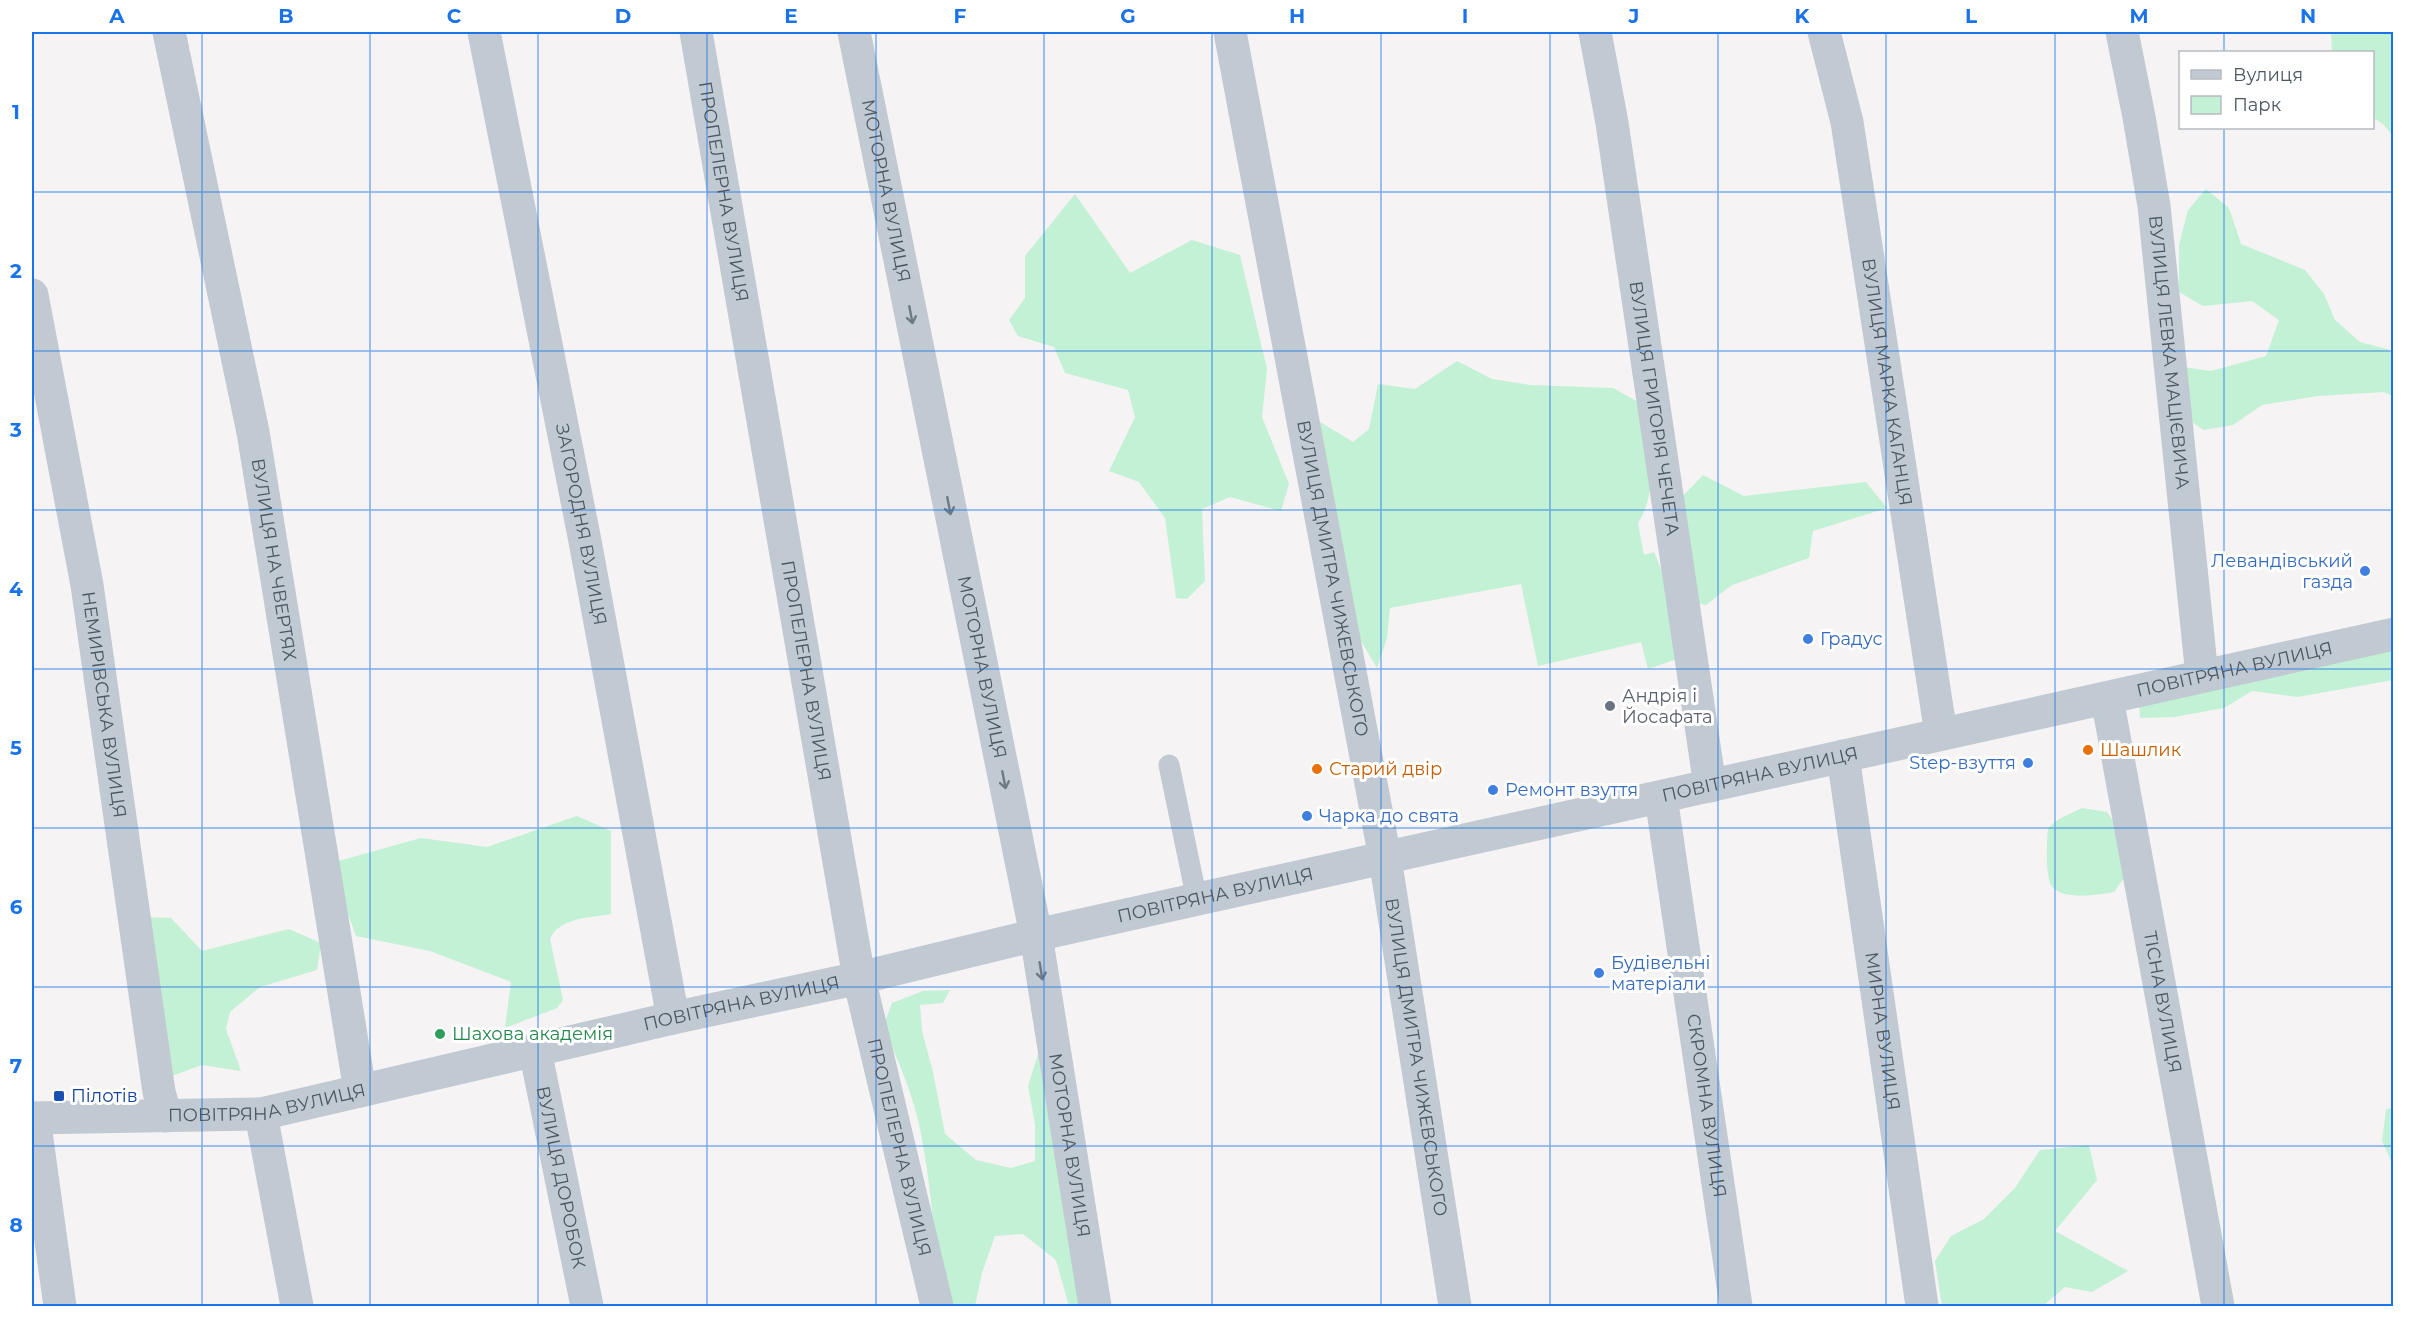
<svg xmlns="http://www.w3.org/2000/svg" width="2425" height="1338" viewBox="0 0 2425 1338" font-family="Montserrat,sans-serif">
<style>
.green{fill:#c3f1d5}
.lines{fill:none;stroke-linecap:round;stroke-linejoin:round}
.service{stroke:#c1cad2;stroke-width:21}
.minor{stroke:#c1cad2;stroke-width:33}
.tertiary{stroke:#c1cad2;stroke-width:33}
.oneway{stroke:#6e7983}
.grid{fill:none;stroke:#1a73e8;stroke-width:1.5;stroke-opacity:0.55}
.shop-dot{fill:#3f7fe0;stroke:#fff;stroke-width:2}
.worship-dot{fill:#6b7280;stroke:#fff;stroke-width:2}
.food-dot{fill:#e8710a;stroke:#fff;stroke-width:2}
.leisure-dot{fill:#2e9e5b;stroke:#fff;stroke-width:2}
.transit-dot{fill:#1a4fb4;stroke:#fff;stroke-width:2}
.labels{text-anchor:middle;stroke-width:6;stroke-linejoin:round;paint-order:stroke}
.street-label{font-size:18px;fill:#4a5661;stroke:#fff}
.shop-label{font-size:18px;fill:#366cbe;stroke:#fff;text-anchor:start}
.worship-label{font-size:18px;fill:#5b616d;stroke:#fff;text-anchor:start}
.food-label{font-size:18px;fill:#c56008;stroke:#fff;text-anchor:start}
.leisure-label{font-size:18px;fill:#27864d;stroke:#fff;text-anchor:start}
.transit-label{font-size:18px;fill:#164399;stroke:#fff;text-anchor:start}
.neatline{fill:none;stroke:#1a73e8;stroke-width:2}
.grid-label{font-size:20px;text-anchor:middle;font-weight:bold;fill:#1a73e8}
</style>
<rect width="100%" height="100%" fill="#f5f3f3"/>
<!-- green -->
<g class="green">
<path d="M 2331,32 L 2393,32 L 2393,136 L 2383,124 L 2373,118 L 2372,52 L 2332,52 Z"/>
<path d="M 2206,189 L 2229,208 L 2241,244 L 2305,270 L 2324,294 L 2335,320 L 2360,342 L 2387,349 L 2393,353 L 2393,396 L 2384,392 L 2318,396 L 2262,405 L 2233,425 L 2204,430 L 2176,412 L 2177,366 L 2211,371 L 2266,356 L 2279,320 L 2252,301 L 2203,306 L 2179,292 L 2179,245 L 2188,210 Z"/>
<path d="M 1075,194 L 1130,273 L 1192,240 L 1240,255 L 1267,369 L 1262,417 L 1289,484 L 1281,511 L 1230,497 L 1202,509 L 1205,581 L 1187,599 L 1176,598 L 1165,518 L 1139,482 L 1109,471 L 1135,417 L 1128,390 L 1065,373 L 1054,347 L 1018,336 L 1009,320 L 1025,298 L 1025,256 Z"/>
<path d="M 1457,361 L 1492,379 L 1530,385 L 1613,388 L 1649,408 C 1651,442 1658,494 1638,523 L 1644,555 L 1654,552 L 1667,584 L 1677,659 L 1648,669 L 1641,642 L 1538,666 L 1521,584 L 1390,608 L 1387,638 L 1377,668 L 1342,609 L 1302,411 L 1353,442 L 1369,429 L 1378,384 L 1415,389 Z"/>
<path d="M 1703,475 L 1744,496 L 1866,482 L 1887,508 L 1813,531 L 1809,558 L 1732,585 L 1706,605 L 1697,603 L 1682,497 Z"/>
<path d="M 2393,640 L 2393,680 L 2298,697 L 2252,691 L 2224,708 L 2174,717 L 2140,718 L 2139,702 Z"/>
<path d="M 2082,808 L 2107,812 L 2121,833 L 2124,878 L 2114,892 C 2099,895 2060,901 2051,885 C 2045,873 2047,841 2048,828 L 2059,819 Z"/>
<path d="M 577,816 L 611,831 L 611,914 C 590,918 560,917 550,939 L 563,1000 L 557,1008 L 505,1028 L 511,982 L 430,951 L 356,936 L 332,870 L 335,862 L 421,838 L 487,847 Z"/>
<path d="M 144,917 L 171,918 L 202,951 L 289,929 L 321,943 L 317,970 L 260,987 L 230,1012 L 226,1029 L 241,1071 L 202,1065 L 169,1077 Z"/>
<path d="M 950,990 L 943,1003 L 920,1005 L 922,1031 L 933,1072 L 945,1134 L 976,1160 L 1011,1168 L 1035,1161 L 1035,1124 L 1028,1086 L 1039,1051 L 1089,1306 L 1069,1306 L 1056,1260 L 1023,1234 L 995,1236 L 982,1273 L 975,1306 L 949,1306 C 932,1250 933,1192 921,1134 C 914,1096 899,1062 883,1027 L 892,1003 L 923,991 Z"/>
<path d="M 2393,1107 L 2393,1165 L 2382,1141 L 2386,1110 Z"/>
<path d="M 2089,1145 L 2097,1180 L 2055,1231 L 2128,1271 L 2092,1292 L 2065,1287 L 2044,1305 L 1942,1306 L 1935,1261 L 1951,1236 L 1984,1219 L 2015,1188 L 2040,1150 Z"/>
</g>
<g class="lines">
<!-- service -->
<path class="service" d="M 1169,765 L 1197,900"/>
<!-- minor -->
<g class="minor">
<path id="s1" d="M 169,32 L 253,432 L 360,1091"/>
<path id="s2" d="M 484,32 L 585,541 L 673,1018"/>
<path id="s3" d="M 696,32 L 859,978 L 937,1306"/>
<path id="s4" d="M 854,32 L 1036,935 L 1095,1306"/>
<path id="s5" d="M 1230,32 L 1385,858 L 1455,1306"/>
<path id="s6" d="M 1595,32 L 1612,123 L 1710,786"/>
<path id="s7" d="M 1824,32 L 1847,122 L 1941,734"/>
<path id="s8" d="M 2122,32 L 2139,117 L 2154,206 L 2202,676"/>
<path id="s9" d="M 32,295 L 87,585 L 159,1092 L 166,1116"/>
<path id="s10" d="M 2107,698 L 2218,1306"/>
<path id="s11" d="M 1843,756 L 1922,1306"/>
<path id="s12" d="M 1661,797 L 1736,1306"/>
<path id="s13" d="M 535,1050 L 587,1306"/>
<path d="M 261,1114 L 297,1306"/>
<path d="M 34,1118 L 60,1306"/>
</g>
<!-- tertiary -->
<path class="tertiary" id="s14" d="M 32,1118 L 261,1114 L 673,1018 L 859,978 L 1036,935 L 2394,634"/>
</g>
<!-- one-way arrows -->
<defs><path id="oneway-shaft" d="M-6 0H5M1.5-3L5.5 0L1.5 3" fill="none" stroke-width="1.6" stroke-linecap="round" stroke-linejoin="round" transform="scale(1.5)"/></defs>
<g class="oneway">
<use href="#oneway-shaft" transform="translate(911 315) rotate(79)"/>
<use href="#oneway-shaft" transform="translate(949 506) rotate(79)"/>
<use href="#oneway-shaft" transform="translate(1004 780) rotate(79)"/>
<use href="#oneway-shaft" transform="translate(1041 971) rotate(81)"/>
</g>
<!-- grid -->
<path class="grid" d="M 202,32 L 202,1306M 370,32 L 370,1306M 538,32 L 538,1306M 707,32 L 707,1306M 876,32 L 876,1306M 1044,32 L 1044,1306M 1212,32 L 1212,1306M 1381,32 L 1381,1306M 1550,32 L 1550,1306M 1718,32 L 1718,1306M 1886,32 L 1886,1306M 2055,32 L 2055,1306M 2224,32 L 2224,52M 2224,128 L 2224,1306M 32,192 L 2394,192M 32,351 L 2394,351M 32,510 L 2394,510M 32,669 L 2394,669M 32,828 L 2394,828M 32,987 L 2394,987M 32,1146 L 2394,1146"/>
<!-- markers -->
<g class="shop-dot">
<circle cx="2365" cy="571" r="6"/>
<circle cx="1808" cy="639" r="6"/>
<circle cx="2028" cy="763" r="6"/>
<circle cx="1493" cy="790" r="6"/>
<circle cx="1307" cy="816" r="6"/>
<circle cx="1599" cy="973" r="6"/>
</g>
<circle class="worship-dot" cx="1610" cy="706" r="6"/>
<g class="food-dot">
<circle cx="2088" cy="750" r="6"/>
<circle cx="1317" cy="769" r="6"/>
</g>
<circle class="leisure-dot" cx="440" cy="1034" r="6"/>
<rect class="transit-dot" x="53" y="1090" width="12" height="12" rx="3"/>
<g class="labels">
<!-- street labels -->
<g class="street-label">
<text dy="6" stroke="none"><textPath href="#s4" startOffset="162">МОТОРНА ВУЛИЦЯ</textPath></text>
<text dy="6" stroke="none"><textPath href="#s3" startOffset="162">ПРОПЕЛЕРНА ВУЛИЦЯ</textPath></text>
<text dy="6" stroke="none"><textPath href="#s8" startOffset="324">ВУЛИЦЯ ЛЕВКА МАЦІЄВИЧА</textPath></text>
<text dy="6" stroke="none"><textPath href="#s7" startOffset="356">ВУЛИЦЯ МАРКА КАГАНЦЯ</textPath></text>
<text dy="6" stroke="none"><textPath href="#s6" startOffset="381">ВУЛИЦЯ ГРИГОРІЯ ЧЕЧЕТА</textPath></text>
<text dy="6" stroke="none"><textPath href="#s2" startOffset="502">ЗАГОРОДНЯ ВУЛИЦЯ</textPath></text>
<text dy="6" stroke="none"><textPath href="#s1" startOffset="538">ВУЛИЦЯ НА ЧВЕРТЯХ</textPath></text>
<text dy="6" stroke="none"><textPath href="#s5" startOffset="556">ВУЛИЦЯ ДМИТРА ЧИЖЕВСЬКОГО</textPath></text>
<text dy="6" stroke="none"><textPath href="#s4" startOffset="648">МОТОРНА ВУЛИЦЯ</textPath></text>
<text dy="6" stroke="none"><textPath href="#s14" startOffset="2252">ПОВІТРЯНА ВУЛИЦЯ</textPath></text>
<text dy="6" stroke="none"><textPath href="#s3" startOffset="648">ПРОПЕЛЕРНА ВУЛИЦЯ</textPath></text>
<text dy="6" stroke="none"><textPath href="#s9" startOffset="416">НЕМИРІВСЬКА ВУЛИЦЯ</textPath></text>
<text dy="6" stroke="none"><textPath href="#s14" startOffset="1766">ПОВІТРЯНА ВУЛИЦЯ</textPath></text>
<text dy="6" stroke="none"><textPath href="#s14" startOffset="1208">ПОВІТРЯНА ВУЛИЦЯ</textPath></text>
<text dy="6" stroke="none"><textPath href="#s10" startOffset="309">ТІСНА ВУЛИЦЯ</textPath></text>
<text dy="6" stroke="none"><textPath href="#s14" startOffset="722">ПОВІТРЯНА ВУЛИЦЯ</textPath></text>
<text dy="6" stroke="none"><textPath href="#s11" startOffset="278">МИРНА ВУЛИЦЯ</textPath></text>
<text dy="6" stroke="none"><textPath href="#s5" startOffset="1042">ВУЛИЦЯ ДМИТРА ЧИЖЕВСЬКОГО</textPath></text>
<text dy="6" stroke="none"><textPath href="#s14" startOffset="236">ПОВІТРЯНА ВУЛИЦЯ</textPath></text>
<text dy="6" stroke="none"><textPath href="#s12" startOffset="312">СКРОМНА ВУЛИЦЯ</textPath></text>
<text dy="6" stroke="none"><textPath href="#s4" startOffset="1134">МОТОРНА ВУЛИЦЯ</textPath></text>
<text dy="6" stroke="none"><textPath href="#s3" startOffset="1134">ПРОПЕЛЕРНА ВУЛИЦЯ</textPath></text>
<text dy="6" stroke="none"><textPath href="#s13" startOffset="130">ВУЛИЦЯ ДОРОБОК</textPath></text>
</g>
<!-- shop labels -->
<g class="shop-label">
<text x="2353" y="567" text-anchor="end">Левандівський<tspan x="2353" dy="21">газда</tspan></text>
<text x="1820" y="645">Градус</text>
<text x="2016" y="769" text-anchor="end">Step-взуття</text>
<text x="1505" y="796">Ремонт взуття</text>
<text x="1319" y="822">Чарка до свята</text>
<text x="1611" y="969">Будівельні<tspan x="1611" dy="21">матеріали</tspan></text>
</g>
<!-- worship labels -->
<g class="worship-label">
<text x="1622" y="702">Андрія і<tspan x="1622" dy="21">Йосафата</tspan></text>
</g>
<!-- food labels -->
<g class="food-label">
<text x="2100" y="756">Шашлик</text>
<text x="1329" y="775">Старий двір</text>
</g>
<!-- leisure labels -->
<g class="leisure-label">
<text x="452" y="1040">Шахова академія</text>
</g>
<!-- transit labels -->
<g class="transit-label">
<text x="71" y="1102">Пілотів</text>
</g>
</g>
<!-- border -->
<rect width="2425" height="1338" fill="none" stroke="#ffffff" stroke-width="66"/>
<!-- legend -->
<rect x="2179" y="51" width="195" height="78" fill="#ffffff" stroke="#b7bbc0" stroke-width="1.5"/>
<rect x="2191" y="70" width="30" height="9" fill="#c1cad2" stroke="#b7bbc0" stroke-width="1.5"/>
<text x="2233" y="81" font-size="18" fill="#4a5661">Вулиця</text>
<rect x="2191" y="96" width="30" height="18" fill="#c3f1d5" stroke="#b7bbc0" stroke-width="1.5"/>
<text x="2233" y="111" font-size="18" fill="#4a5661">Парк</text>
<rect x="33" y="33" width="2359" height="1272" class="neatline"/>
<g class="grid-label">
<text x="117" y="23">A</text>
<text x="286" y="23">B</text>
<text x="454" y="23">C</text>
<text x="623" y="23">D</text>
<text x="791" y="23">E</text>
<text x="960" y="23">F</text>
<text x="1128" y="23">G</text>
<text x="1297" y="23">H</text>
<text x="1465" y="23">I</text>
<text x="1634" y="23">J</text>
<text x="1802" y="23">K</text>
<text x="1971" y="23">L</text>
<text x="2139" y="23">M</text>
<text x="2308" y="23">N</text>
<text x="16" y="119">1</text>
<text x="16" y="278">2</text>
<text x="16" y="437">3</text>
<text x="16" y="596">4</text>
<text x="16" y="755">5</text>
<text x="16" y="914">6</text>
<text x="16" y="1073">7</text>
<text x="16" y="1232">8</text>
</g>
</svg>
